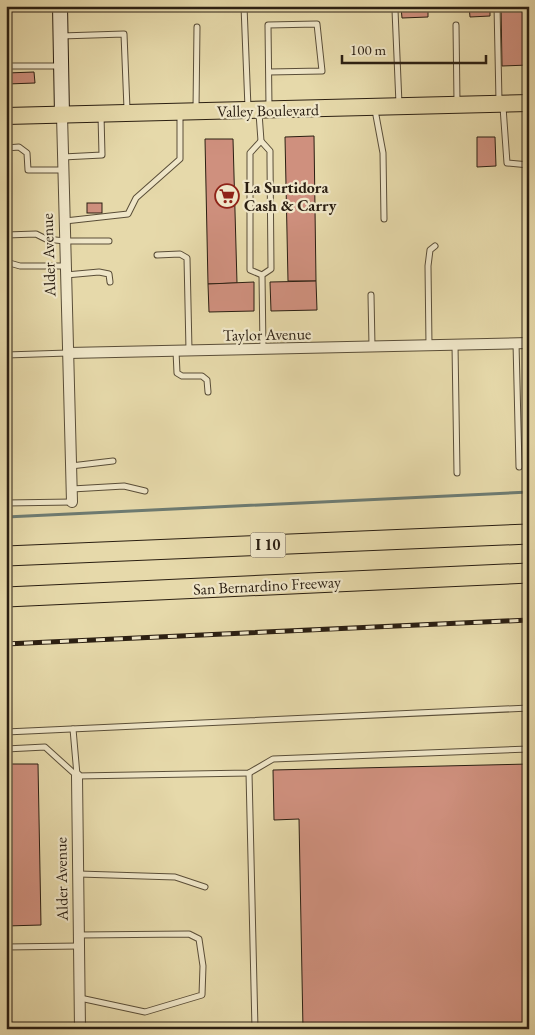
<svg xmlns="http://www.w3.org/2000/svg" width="535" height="1035" viewBox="0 0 535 1035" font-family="'EB Garamond',serif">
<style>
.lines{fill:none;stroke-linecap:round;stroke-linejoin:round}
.stream{stroke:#6d7b72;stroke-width:3}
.building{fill:#cf907e;stroke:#2b1f12}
.lane-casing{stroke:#5a4e38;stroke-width:7}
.street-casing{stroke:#5a4e38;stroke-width:12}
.secondary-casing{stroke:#2b1f12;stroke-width:16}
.primary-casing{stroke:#2b1f12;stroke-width:18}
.highway-casing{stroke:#2b1f12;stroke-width:21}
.lane{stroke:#efe6c8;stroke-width:5}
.street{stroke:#efe6c8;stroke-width:10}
.secondary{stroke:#efe6c8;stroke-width:14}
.primary{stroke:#e6d9aa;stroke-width:16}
.highway{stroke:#e6d9aa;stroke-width:19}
.rail-casing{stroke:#2b1f12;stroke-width:5}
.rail{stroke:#efe6c8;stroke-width:3;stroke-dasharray:9;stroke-linecap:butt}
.labels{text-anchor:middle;stroke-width:4.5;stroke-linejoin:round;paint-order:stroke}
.shield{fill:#efe6c8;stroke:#665b49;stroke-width:1}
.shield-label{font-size:15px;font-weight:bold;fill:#2b1f12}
.street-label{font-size:16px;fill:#2b1f12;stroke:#efe6c8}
.poi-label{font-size:16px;font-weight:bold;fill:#2b1f12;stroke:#efe6c8;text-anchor:start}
</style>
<rect width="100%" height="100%" fill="#e6d9aa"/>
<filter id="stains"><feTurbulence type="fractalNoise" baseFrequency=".004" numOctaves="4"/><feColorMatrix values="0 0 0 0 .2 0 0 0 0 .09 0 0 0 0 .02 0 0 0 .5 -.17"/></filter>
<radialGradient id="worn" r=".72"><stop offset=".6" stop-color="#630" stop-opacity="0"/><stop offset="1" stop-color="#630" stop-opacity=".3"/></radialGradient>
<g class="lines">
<!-- stream -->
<path class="stream" d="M 6,517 L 529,492"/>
</g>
<!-- building -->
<g class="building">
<path d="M 428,6 L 428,17 L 402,18 L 401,7 Z"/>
<path d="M 469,6 L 490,6 L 490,16 L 470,17 Z"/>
<path d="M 501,6 L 529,6 L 529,65 L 502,66 Z"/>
<path d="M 34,72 L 35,83 L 7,84 L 7,73 Z"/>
<path d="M 314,136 L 316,281 L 288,281 L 285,137 Z"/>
<path d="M 477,137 L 495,137 L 496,166 L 477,167 Z"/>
<path d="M 205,139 L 233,139 L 237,283 L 208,284 Z"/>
<rect x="87" y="203" width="15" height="10"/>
<path d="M 316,281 L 317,310 L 271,311 L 270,282 Z"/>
<path d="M 254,282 L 254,311 L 209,312 L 208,284 Z"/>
<path d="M 6,764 L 38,764 L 41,925 L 6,926 Z"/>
<path d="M 529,764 L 529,1029 L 303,1029 L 299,819 L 274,820 L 273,770 Z"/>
</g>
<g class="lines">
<!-- lane casing -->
<g class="lane-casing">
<g id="lane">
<path d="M 244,6 L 248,108"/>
<path d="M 497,6 L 499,101"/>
<path d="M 395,10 L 399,104"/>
<path d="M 456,25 L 457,102"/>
<path d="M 61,36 L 124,34 L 127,109"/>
<path d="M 12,66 L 59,66"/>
<path d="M 269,107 L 268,25 L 317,24 L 322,71 L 269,72"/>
<path d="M 503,107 L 507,163 L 529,165"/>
<path d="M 196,109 L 197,27"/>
<path d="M 375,110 L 383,153 L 384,219"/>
<path d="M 259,113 L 261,141 L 270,151 L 270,160 L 271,269 L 262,275 L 263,349"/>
<path d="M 261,141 L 250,153 L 250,270 L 262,275"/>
<path d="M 6,148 L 19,147 L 27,153 L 28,170 L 63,170"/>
<path d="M 63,157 L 102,155 L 101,115"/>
<path d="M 65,221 L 128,214 L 136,198 L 180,159 L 180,115"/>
<path d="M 6,235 L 36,234 L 46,239 L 65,241 L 109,241"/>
<path d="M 157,255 L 180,254 L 187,258 L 189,350"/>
<path d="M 6,262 L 20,266 L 66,266"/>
<path d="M 66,275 L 99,272 L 109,274 L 110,282"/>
<path d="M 371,295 L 372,346"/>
<path d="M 516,343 L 519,467"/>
<path d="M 429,345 L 428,266 L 430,250 L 435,246"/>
<path d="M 455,345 L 457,473"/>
<path d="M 176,351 L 177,373 L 182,376 L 202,376 L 207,380 L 208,392"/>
<path d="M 6,355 L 68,353"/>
<path d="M 71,466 L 113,461"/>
<path d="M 72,489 L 124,486 L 145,491"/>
<path d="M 6,503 L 72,502"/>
<path d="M 73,729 L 77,775"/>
<path d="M 6,732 L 529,708"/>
<path d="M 6,749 L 45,747 L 77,776 L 249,773 L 273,759 L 529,749"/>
<path d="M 249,773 L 255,1029"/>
<path d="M 79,874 L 175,877 L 205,887"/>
<path d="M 79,935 L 189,934 L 199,939 L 203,966 L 202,995 L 145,1012 L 80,998"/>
<path d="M 6,947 L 79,946"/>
</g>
</g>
<!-- street casing -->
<g class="street-casing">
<g id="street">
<path d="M 62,115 L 72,502"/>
<path d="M 68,353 L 529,343"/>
<path d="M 77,776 L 80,1029"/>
</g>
</g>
<!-- secondary casing -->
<g class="secondary-casing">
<path id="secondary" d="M 60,6 L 62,115"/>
</g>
<!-- primary casing -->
<g class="primary-casing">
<path id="primary" d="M 6,116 L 529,103"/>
</g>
<!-- highway casing -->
<g class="highway-casing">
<g id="highway">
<path d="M 6,556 L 529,534"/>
<path d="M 6,597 L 529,573"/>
</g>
</g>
<!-- lane -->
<use href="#lane" class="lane"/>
<!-- street -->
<use href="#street" class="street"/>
<!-- secondary -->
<use href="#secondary" class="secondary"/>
<!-- primary -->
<use href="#primary" class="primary"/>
<!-- highway -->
<use href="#highway" class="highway"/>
<!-- rail casing -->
<g class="rail-casing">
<path id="rail" d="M 6,644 L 529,620"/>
</g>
<!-- rail -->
<use href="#rail" class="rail"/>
</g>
<!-- icons -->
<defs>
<g id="supermarket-ring" transform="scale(1.25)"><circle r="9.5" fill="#efe6c8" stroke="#8f2418" stroke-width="1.5"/><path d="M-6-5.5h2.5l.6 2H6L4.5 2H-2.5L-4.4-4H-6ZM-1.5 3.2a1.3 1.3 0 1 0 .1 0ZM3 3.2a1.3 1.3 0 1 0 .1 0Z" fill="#8f2418"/></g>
</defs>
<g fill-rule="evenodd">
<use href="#supermarket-ring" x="227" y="196"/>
</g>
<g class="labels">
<!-- shield labels -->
<rect class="shield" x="250.5" y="532.5" width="35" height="25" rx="4"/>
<g class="shield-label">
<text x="268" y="550">I 10</text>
</g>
<!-- street labels -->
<g class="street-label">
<text transform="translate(268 110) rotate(-1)" y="6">Valley Boulevard</text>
<text transform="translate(48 255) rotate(-92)" y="6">Alder Avenue</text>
<text transform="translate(267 334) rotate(-1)" y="6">Taylor Avenue</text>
<text transform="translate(267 585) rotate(-3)" y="6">San Bernardino Freeway</text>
<text transform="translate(61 879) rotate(-91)" y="6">Alder Avenue</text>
</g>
<!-- poi labels -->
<g class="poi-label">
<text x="244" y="193">La Surtidora<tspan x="244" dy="18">Cash &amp; Carry</tspan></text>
</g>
</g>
<!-- margin -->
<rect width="535" height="1035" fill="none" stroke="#e6d9aa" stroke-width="25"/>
<rect x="8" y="8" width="520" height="1020" fill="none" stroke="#2b1f12" stroke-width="2.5"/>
<rect x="12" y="12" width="510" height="1010" fill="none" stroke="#2b1f12"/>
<!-- scale -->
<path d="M342 55v8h144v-8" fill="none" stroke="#2b1f12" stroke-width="2.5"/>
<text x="350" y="55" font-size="15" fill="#2b1f12" stroke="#efe6c8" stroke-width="4" paint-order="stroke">100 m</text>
<rect width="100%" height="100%" filter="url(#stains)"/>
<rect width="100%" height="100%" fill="url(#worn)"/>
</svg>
